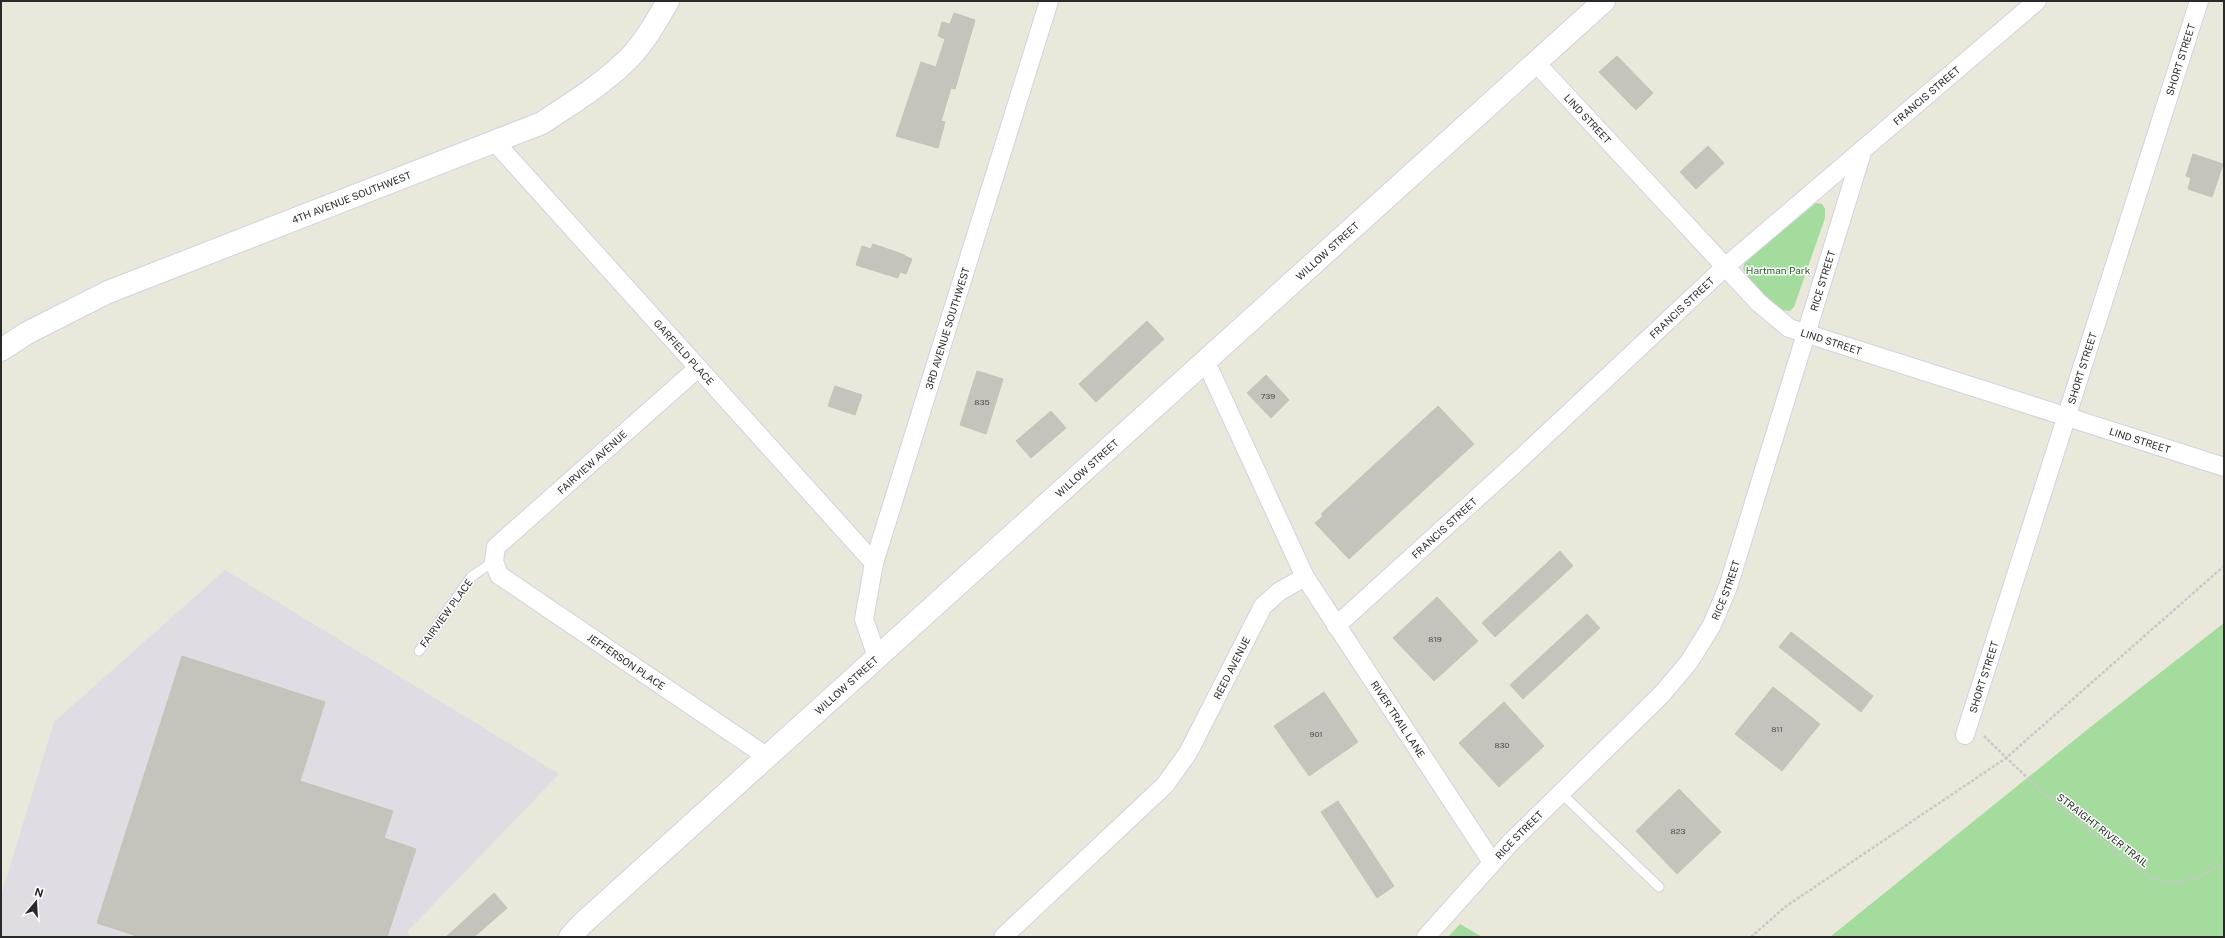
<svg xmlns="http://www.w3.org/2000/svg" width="2225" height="938" viewBox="0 0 2225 938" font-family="'Public Sans',sans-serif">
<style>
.industrial{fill:#dfdce3}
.green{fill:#a3dc9c}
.building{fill:#c5c3bb;stroke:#c5c3b5}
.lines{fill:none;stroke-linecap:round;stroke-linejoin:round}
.service-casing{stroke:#d2d1e0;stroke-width:11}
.minor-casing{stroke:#d2d1e0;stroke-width:20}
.tertiary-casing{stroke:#d2d1e0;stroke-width:24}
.path{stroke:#c7c7c7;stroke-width:2.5;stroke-dasharray:3 2;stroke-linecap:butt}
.service{stroke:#fff;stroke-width:9}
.minor{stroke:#fff;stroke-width:18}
.tertiary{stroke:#fff;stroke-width:22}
.labels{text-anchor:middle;stroke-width:3;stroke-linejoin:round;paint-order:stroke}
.number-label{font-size:8px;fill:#50504e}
.street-label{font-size:10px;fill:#292929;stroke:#fff}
.park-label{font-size:10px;fill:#1f5f21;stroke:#fff}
</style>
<rect width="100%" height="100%" fill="#eae7db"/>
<!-- industrial -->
<path class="industrial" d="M 225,570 L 559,774 L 407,932 L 411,937 L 1,937 L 1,896 L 54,722 Z"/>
<!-- green -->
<g class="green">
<path d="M 1816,203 L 1822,204 L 1825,209 L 1825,218 L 1794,307 L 1790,311 L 1781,310 L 1765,297 L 1745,273 L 1743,268 L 1746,260 Z"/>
<path d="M 2224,623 L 2224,937 L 1830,937 L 2093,725 Z"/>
<path d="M 1460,924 L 1482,937 L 1448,937 Z"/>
</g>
<!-- building -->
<g class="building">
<path d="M 954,13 L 975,20 L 955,89 L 951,88 L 941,121 L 945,122 L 938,148 L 896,136 L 921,62 L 936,67 L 945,39 L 938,36 L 942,22 L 950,24 Z"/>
<path d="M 1617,56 L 1653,93 L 1636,110 L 1599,72 Z"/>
<path d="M 1708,146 L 1724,163 L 1696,189 L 1680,172 Z"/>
<path d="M 2193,154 L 2223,164 L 2212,197 L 2188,189 L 2191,178 L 2186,176 Z"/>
<path d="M 873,244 L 905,255 L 905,256 L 912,259 L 906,274 L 900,272 L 898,278 L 856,265 L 862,246 L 871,249 Z"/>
<path d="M 1147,321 L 1164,339 L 1096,402 L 1079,384 Z"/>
<path d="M 977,371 L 1003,379 L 986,434 L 960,425 Z"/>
<path d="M 1266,375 L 1289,400 L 1271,418 L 1247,393 Z"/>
<path d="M 835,386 L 862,395 L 855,415 L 828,406 Z"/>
<path d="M 1438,406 L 1474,444 L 1349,559 L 1315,523 L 1323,516 L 1321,514 Z"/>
<path d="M 1051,411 L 1066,428 L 1031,458 L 1016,441 Z"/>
<path d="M 1560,551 L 1573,566 L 1495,637 L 1482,623 Z"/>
<path d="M 1437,597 L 1478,641 L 1434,681 L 1393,638 Z"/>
<path d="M 1587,614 L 1600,628 L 1523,699 L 1510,685 Z"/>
<path d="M 1791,632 L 1873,696 L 1861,712 L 1779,647 Z"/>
<path d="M 182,656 L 325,702 L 300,781 L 393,811 L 384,838 L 416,849 L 387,937 L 140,937 L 97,923 Z"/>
<path d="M 1773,687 L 1820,724 L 1782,771 L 1735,734 Z"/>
<path d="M 1324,692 L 1358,742 L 1309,776 L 1274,726 Z"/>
<path d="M 1504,702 L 1544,746 L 1499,787 L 1459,743 Z"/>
<path d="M 1679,789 L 1721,832 L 1677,874 L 1636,831 Z"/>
<path d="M 1338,801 L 1394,886 L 1377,898 L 1321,812 Z"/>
<path d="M 494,893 L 507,908 L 474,937 L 446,937 Z"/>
</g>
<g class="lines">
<!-- service casing -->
<g class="service-casing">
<g id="service">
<path d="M 419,651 L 471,577 L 494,561"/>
<path d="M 1561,793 L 1659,887"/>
</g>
</g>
<!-- minor casing -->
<g class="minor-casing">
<g id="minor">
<path id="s1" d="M 1536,63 L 1759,303 L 1789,328 L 2224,467"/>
<path id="s2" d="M 494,141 L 874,563"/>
<path id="s3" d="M 698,368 L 496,547 L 494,561 L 499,575 L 766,756"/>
<path id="s4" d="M 1305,577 L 1492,862"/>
<path id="s5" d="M 1336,626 L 1519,460 L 1725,267 L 2037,1"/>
<path id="s6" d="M 877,657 L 864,619 L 874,563 L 1049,1"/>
<path id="s7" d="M 1965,735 L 2199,1"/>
<path id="s8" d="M 1003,937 L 1165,785 L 1188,753 L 1263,606 L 1280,591 L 1305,577 L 1206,362"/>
<path id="s9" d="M 1426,937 L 1511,842 L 1662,694 L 1689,662 L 1712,625 L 1728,587 L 1863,149"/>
</g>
</g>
<!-- tertiary casing -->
<g class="tertiary-casing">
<g id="tertiary">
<path id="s10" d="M 1,350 L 27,333 L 108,292 L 542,123 C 570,104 599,87 624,63 C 642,47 656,22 668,1"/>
<path id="s11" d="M 570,937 L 583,923 L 1604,1"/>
</g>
</g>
<!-- path -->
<g class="path">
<path d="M 1984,736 L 2041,791 L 2131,864 L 2152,878 L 2166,882 L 2181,882 L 2198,877 L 2224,863"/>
<path d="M 1751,937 L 1785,907 L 2006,758 L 2224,566"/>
</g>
<!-- service -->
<use href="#service" class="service"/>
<!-- minor -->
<use href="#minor" class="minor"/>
<!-- tertiary -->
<use href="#tertiary" class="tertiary"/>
</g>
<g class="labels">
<!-- number labels -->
<g class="number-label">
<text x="1268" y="399">739</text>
<text x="982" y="405">835</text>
<text x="1435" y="642">819</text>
<text x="1777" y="732">811</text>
<text x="1316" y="737">901</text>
<text x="1502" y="748">830</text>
<text x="1678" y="834">823</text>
</g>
<!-- street labels -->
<g class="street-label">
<text dy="4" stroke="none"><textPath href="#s7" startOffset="709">SHORT STREET</textPath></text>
<text dy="4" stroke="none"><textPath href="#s5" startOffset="794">FRANCIS STREET</textPath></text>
<text dy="4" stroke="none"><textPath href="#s1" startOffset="76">LIND STREET</textPath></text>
<text dy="4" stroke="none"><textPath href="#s10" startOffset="383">4TH AVENUE SOUTHWEST</textPath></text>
<text dy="4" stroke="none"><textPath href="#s11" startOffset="1022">WILLOW STREET</textPath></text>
<text dy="4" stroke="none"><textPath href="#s9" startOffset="786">RICE STREET</textPath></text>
<text dy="4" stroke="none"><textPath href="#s5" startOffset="470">FRANCIS STREET</textPath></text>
<text dy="4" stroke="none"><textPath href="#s6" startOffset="343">3RD AVENUE SOUTHWEST</textPath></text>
<text dy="4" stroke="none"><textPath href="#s1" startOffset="411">LIND STREET</textPath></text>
<text dy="4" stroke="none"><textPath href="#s2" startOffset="284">GARFIELD PLACE</textPath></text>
<text dy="4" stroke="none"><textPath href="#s7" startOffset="385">SHORT STREET</textPath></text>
<text dy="4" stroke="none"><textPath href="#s1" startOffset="735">LIND STREET</textPath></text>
<text transform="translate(592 462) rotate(-42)" y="4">FAIRVIEW AVENUE</text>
<text dy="4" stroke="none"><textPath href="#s11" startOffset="698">WILLOW STREET</textPath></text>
<text dy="4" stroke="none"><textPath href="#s5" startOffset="146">FRANCIS STREET</textPath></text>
<text dy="4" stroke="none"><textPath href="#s9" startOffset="462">RICE STREET</textPath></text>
<text transform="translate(446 613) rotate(-54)" y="4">FAIRVIEW PLACE</text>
<text dy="4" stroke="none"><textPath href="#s3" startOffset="453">JEFFERSON PLACE</textPath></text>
<text dy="4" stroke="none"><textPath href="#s8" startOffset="357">REED AVENUE</textPath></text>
<text dy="4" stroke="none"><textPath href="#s7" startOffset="61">SHORT STREET</textPath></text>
<text dy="4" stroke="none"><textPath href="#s11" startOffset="374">WILLOW STREET</textPath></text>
<text dy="4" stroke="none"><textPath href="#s4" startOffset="170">RIVER TRAIL LANE</textPath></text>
<text transform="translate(2103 830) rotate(38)" y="4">STRAIGHT RIVER TRAIL</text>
<text dy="4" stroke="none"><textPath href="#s9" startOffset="138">RICE STREET</textPath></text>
</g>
<!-- park labels -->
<g class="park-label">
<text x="1778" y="274">Hartman Park</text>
</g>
</g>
<!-- border -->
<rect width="2225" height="938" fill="none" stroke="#292929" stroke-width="4"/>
<!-- north arrow -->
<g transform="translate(36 902) rotate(18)" stroke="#ffffff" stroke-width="3" paint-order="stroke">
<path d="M0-3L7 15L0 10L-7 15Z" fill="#292929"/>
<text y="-6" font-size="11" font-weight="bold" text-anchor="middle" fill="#292929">N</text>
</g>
</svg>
